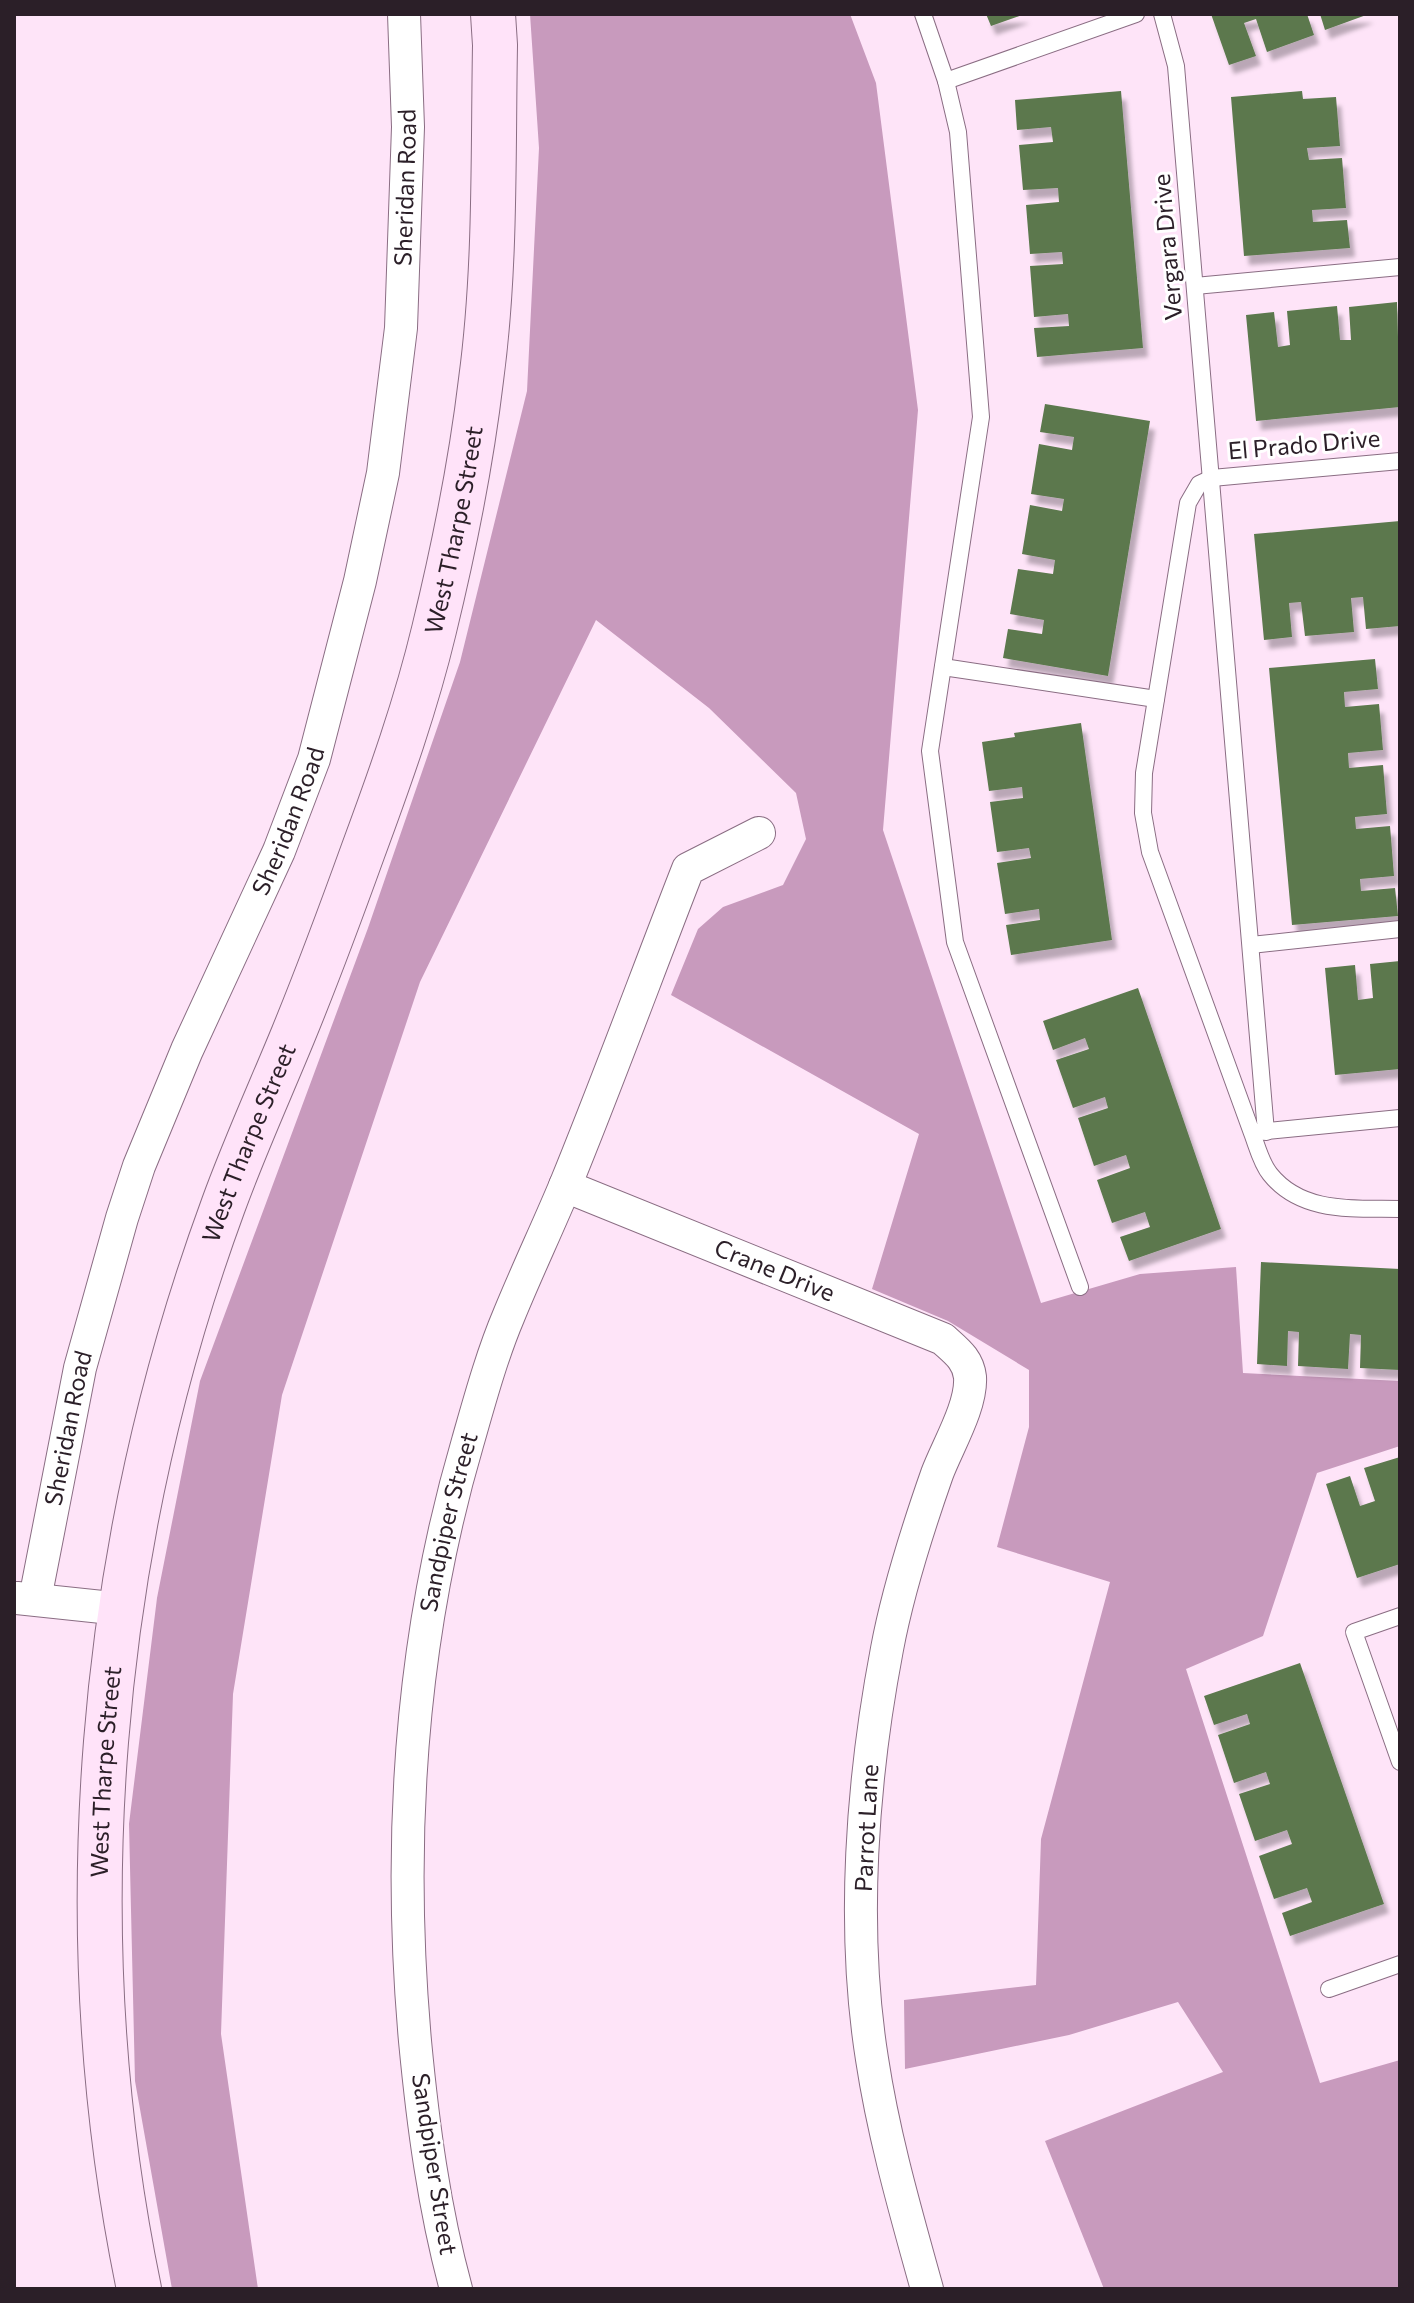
<svg xmlns="http://www.w3.org/2000/svg" width="1414" height="2303" viewBox="0 0 1414 2303" font-family="Commissioner,sans-serif">
<style>
.forest{fill:#c89abd}
.building{fill:#5b784d;filter:url(#shadow)}
.lines{fill:none;stroke-linecap:round;stroke-linejoin:round}
.lane-casing{stroke:#8a6d83;stroke-width:18}
.street-casing{stroke:#8a6d83;stroke-width:34}
.secondary-casing{stroke:#8a6d83;stroke-width:46}
.lane{stroke:#fff;stroke-width:16}
.street{stroke:#fff;stroke-width:32}
.secondary{stroke:#ffe3f9;stroke-width:44}
.labels{text-anchor:middle;stroke-width:6;stroke-linejoin:round;paint-order:stroke}
.street-label{font-size:24px;fill:#2b1f28;stroke:#fff}
</style>
<defs>
<filter id="shadow"><feDropShadow dx="5" dy="9" stdDeviation="2" flood-color="#0004"/></filter>
</defs>
<rect width="100%" height="100%" fill="#fee4f8"/>
<!-- forest -->
<path class="forest" d="M 530,14 L 850,14 L 876,83 L 918,410 L 883,830 L 1041,1303 L 1140,1274 L 1236,1267 L 1243,1373 L 1400,1381 L 1400,1446 L 1317,1473 L 1263,1636 L 1186,1669 L 1320,2083 L 1400,2060 L 1400,2289 L 1104,2289 L 1045,2141 L 1223,2072 L 1178,2002 L 1069,2035 L 905,2069 L 904,2000 L 1036,1985 L 1041,1839 L 1110,1582 L 997,1547 L 1029,1427 L 1029,1370 L 948,1321 L 872,1289 L 919,1134 L 671,995 L 698,929 L 723,907 L 783,885 L 806,839 L 796,793 L 709,708 L 596,620 L 420,982 L 282,1395 L 233,1694 L 221,2034 L 258,2289 L 172,2289 L 135,2081 L 129,1824 L 157,1598 L 200,1381 L 368,928 L 460,662 L 527,391 L 539,148 Z"/>
<!-- building -->
<g class="building">
<path d="M 986,14 L 1025,14 L 991,26 Z"/>
<path d="M 1211,14 L 1307,14 L 1314,35 L 1267,52 L 1256,19 L 1244,23 L 1256,56 L 1229,65 Z"/>
<path d="M 1320,14 L 1369,14 L 1325,30 Z"/>
<path d="M 1121,91 L 1143,348 L 1037,357 L 1034,328 L 1069,326 L 1068,314 L 1034,317 L 1030,266 L 1063,264 L 1062,252 L 1030,254 L 1026,205 L 1059,202 L 1058,188 L 1023,190 L 1019,145 L 1053,142 L 1051,127 L 1017,130 L 1015,100 Z"/>
<path d="M 1302,91 L 1303,99 L 1336,97 L 1340,146 L 1307,148 L 1309,160 L 1342,158 L 1346,208 L 1312,210 L 1313,222 L 1347,220 L 1350,248 L 1244,256 L 1231,97 Z"/>
<path d="M 1397,302 L 1400,407 L 1256,421 L 1246,315 L 1274,312 L 1278,347 L 1290,345 L 1287,311 L 1337,306 L 1340,340 L 1351,340 L 1349,307 Z"/>
<path d="M 1045,404 L 1150,421 L 1108,676 L 1003,658 L 1008,629 L 1042,634 L 1044,620 L 1010,614 L 1018,569 L 1053,574 L 1055,560 L 1022,554 L 1030,505 L 1062,511 L 1064,499 L 1031,494 L 1039,444 L 1072,450 L 1074,437 L 1040,432 Z"/>
<path d="M 1400,521 L 1400,626 L 1366,629 L 1363,597 L 1351,598 L 1354,632 L 1305,636 L 1301,602 L 1289,603 L 1292,637 L 1264,640 L 1254,534 Z"/>
<path d="M 1375,659 L 1378,689 L 1344,692 L 1345,707 L 1379,704 L 1383,750 L 1348,753 L 1349,768 L 1383,765 L 1387,814 L 1355,817 L 1356,829 L 1390,826 L 1394,876 L 1360,879 L 1361,891 L 1395,888 L 1398,916 L 1292,925 L 1269,668 Z"/>
<path d="M 1081,723 L 1112,940 L 1011,955 L 1006,925 L 1040,920 L 1039,909 L 1005,914 L 997,863 L 1031,858 L 1029,848 L 997,852 L 990,802 L 1023,798 L 1022,787 L 989,791 L 982,742 L 1015,737 L 1014,733 Z"/>
<path d="M 1400,961 L 1400,1069 L 1335,1075 L 1325,968 L 1355,965 L 1358,1000 L 1373,998 L 1370,964 Z"/>
<path d="M 1138,988 L 1221,1229 L 1129,1261 L 1120,1237 L 1150,1227 L 1145,1212 L 1112,1223 L 1097,1180 L 1130,1168 L 1126,1155 L 1094,1166 L 1078,1118 L 1108,1108 L 1105,1097 L 1073,1108 L 1056,1060 L 1089,1049 L 1085,1038 L 1053,1050 L 1043,1021 Z"/>
<path d="M 1261,1262 L 1400,1269 L 1400,1370 L 1360,1368 L 1361,1335 L 1350,1334 L 1348,1369 L 1298,1366 L 1299,1332 L 1288,1331 L 1287,1366 L 1257,1364 Z"/>
<path d="M 1400,1457 L 1400,1564 L 1357,1578 L 1326,1484 L 1350,1476 L 1360,1506 L 1375,1501 L 1364,1468 Z"/>
<path d="M 1300,1663 L 1384,1904 L 1290,1936 L 1282,1913 L 1312,1902 L 1307,1888 L 1274,1899 L 1259,1856 L 1292,1844 L 1287,1830 L 1255,1841 L 1239,1794 L 1270,1784 L 1266,1772 L 1234,1783 L 1218,1735 L 1250,1724 L 1247,1714 L 1214,1725 L 1204,1696 Z"/>
</g>
<g class="lines">
<!-- lane casing -->
<g class="lane-casing">
<g id="lane">
<path d="M 923,14 L 946,81 L 958,132 L 981,417 L 930,751 L 955,942 L 1080,1287"/>
<path d="M 1162,14 L 1176,66 L 1266,1132"/>
<path d="M 946,81 L 1136,14"/>
<path d="M 1195,286 L 1400,267"/>
<path d="M 1400,461 L 1212,478 L 1199,484 L 1188,503 L 1144,773 L 1143,813 L 1150,852 L 1252,1133 C 1257,1146 1261,1163 1270,1174 C 1302,1214 1354,1208 1400,1209"/>
<path d="M 943,667 L 1156,699"/>
<path d="M 1251,945 L 1400,929"/>
<path d="M 1258,1132 L 1400,1118"/>
<path d="M 1400,1616 L 1354,1632 L 1400,1762"/>
<path d="M 1329,1989 L 1400,1964"/>
</g>
</g>
<!-- street casing -->
<g class="street-casing">
<g id="street">
<path id="s1" d="M 565,1186 L 943,1339 C 956,1351 968,1359 970,1377 C 972,1406 947,1447 937,1474 C 917,1531 898,1590 887,1649 C 862,1780 851,1927 872,2059 C 884,2138 906,2213 927,2289"/>
<path d="M 17,1598 L 121,1609"/>
<path id="s2" d="M 35,1599 L 80,1368 L 122,1218 L 139,1166 L 187,1050 L 279,851 L 314,759 L 360,581 L 383,473 L 401,328 L 408,127 L 404,14"/>
<path id="s3" d="M 456,2289 C 434,2208 423,2125 415,2041 C 397,1838 410,1638 468,1441 C 480,1399 492,1355 509,1315 C 527,1271 547,1229 565,1186 C 608,1081 647,974 688,869 L 759,833"/>
</g>
</g>
<!-- secondary casing -->
<g class="secondary-casing">
<g id="secondary">
<path id="s4" d="M 139,2289 C 65,1931 97,1549 223,1206 C 244,1148 270,1091 293,1035 C 318,974 341,912 363,851 C 390,778 416,705 434,630 C 454,548 471,464 481,380 C 496,269 493,156 495,45 L 493,14"/>
</g>
</g>
<!-- lane -->
<use href="#lane" class="lane"/>
<!-- street -->
<use href="#street" class="street"/>
<!-- secondary -->
<use href="#secondary" class="secondary"/>
</g>
<g class="labels">
<!-- street labels -->
<g class="street-label">
<text dy="8" stroke="none"><textPath href="#s2" startOffset="1470">Sheridan Road</textPath></text>
<text transform="translate(1168 247) rotate(-95)" y="8">Vergara Drive</text>
<text transform="translate(1304 445) rotate(-5)" y="8">El Prado Drive</text>
<text dy="8" stroke="none"><textPath href="#s4" startOffset="1816">West Tharpe Street</textPath></text>
<text dy="8" stroke="none"><textPath href="#s2" startOffset="822">Sheridan Road</textPath></text>
<text dy="8" stroke="none"><textPath href="#s4" startOffset="1168">West Tharpe Street</textPath></text>
<text dy="8" stroke="none"><textPath href="#s1" startOffset="226">Crane Drive</textPath></text>
<text dy="8" stroke="none"><textPath href="#s2" startOffset="174">Sheridan Road</textPath></text>
<text dy="8" stroke="none"><textPath href="#s3" startOffset="774">Sandpiper Street</textPath></text>
<text dy="8" stroke="none"><textPath href="#s4" startOffset="520">West Tharpe Street</textPath></text>
<text transform="translate(867 1828) rotate(-87)" y="8">Parrot Lane</text>
<text transform="translate(434 2164) rotate(81)" y="8">Sandpiper Street</text>
</g>
</g>
<!-- border -->
<rect width="1414" height="2303" fill="none" stroke="#2b1f28" stroke-width="32"/>
</svg>
